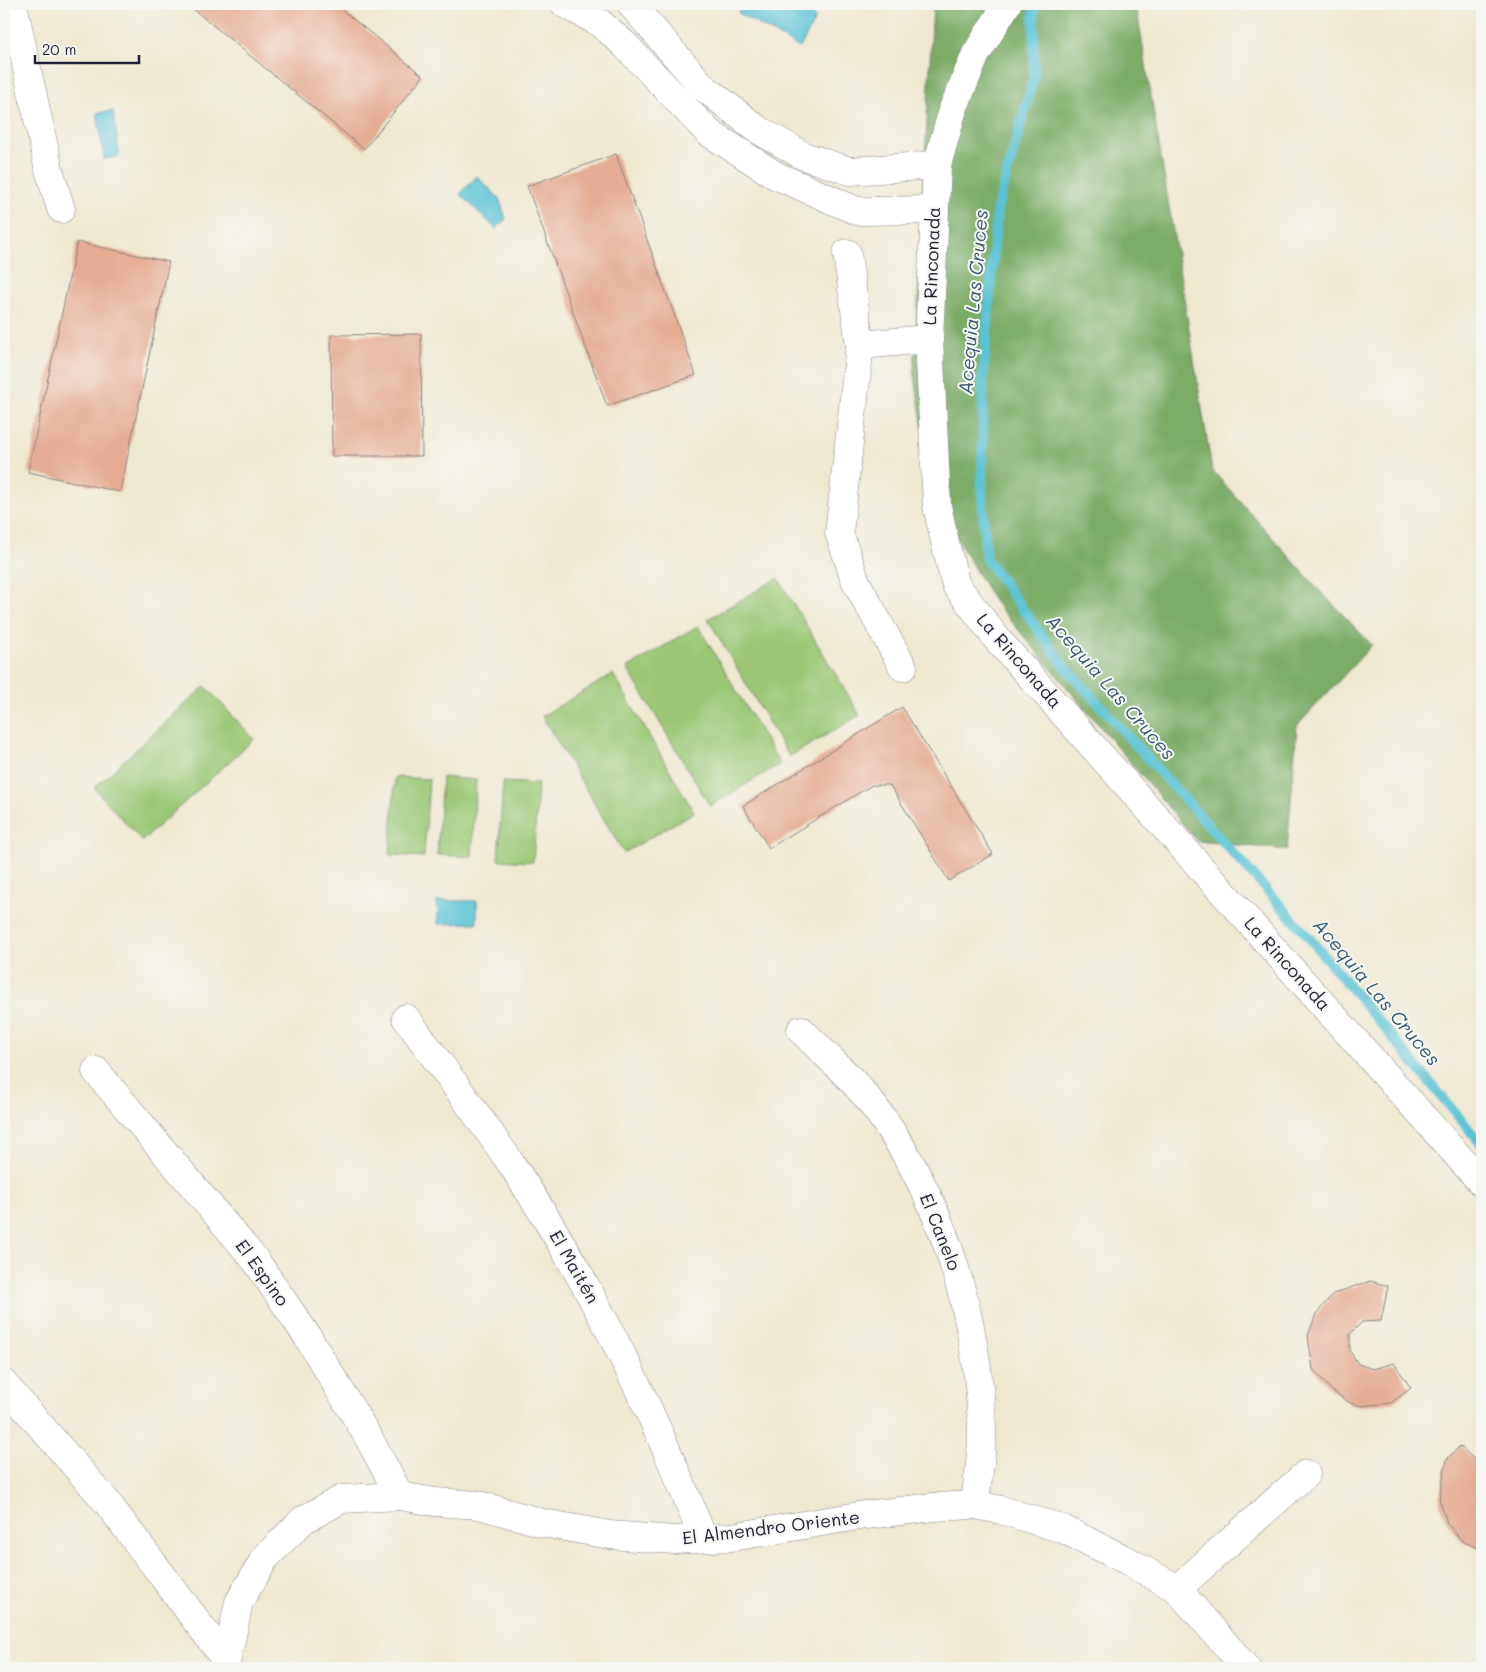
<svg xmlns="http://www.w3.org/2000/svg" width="1486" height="1672" viewBox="0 0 1486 1672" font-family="Mali,sans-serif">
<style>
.green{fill:#9bc775;stroke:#5e7458}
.forest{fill:#7cac66;stroke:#4f6750}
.water{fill:#59c3d5;stroke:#3e7288}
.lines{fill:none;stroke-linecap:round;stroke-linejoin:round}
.stream{stroke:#59c3d5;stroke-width:10}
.building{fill:#e5ab93}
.minor-casing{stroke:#888586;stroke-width:29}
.minor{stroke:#fff;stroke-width:28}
.labels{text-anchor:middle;stroke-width:4;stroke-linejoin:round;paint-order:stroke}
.street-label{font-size:18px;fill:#22223b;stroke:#f6f6f2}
.water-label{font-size:19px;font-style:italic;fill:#355a71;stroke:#f6f6f2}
</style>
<rect width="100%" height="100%" fill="#f6f6f2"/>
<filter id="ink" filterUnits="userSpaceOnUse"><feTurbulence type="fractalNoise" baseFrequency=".02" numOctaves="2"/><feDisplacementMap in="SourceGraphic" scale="10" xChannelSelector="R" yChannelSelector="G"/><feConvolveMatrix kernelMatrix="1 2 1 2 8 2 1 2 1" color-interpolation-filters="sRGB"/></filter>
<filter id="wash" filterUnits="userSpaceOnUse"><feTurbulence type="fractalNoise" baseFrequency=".0096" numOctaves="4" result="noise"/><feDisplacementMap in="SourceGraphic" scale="20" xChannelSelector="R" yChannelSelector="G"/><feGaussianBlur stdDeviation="1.12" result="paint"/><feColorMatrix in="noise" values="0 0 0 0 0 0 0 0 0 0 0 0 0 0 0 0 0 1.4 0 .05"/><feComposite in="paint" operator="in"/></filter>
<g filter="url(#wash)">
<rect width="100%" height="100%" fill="#efe8d1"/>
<!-- green -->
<g class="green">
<path d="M 778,578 L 860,715 L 789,757 L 708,619 Z"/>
<path d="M 698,626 L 780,764 L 710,806 L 627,668 Z"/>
<path d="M 613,674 L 694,812 L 624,853 L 542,716 Z"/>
<path d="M 205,686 L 254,739 L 142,841 L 94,788 Z"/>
<path d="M 395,777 L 429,779 L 424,857 L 390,855 Z"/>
<path d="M 442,777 L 476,780 L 472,857 L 437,855 Z"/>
<path d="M 503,782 L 538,784 L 533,862 L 498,860 Z"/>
</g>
<!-- forest -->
<path class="forest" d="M 933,4 L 1136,4 L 1212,470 L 1320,591 L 1372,645 L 1297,726 L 1287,850 L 1197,841 L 994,601 L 934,501 L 914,370 Z"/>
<!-- water -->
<g class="water">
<path d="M 743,4 L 790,4 L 816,18 L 800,48 L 738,13 Z"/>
<path d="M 113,111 L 120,156 L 104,159 L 97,113 Z"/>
<path d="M 477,176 L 499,198 L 506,219 L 496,229 L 460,194 Z"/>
<path d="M 437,901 L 477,901 L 477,923 L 438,924 Z"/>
</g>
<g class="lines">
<!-- stream -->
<path class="stream" d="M 1034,4 L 1034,77 L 997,209 L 983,380 L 982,495 L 986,559 L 1062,663 L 1306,934 L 1482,1145"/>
</g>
<g id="blocks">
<!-- building -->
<g class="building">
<path d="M 187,4 L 335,4 L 423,76 L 364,149 Z"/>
<path d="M 616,154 L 696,375 L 607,406 L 527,186 Z"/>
<path d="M 77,242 L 169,262 L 120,492 L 28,472 Z"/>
<path d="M 421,334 L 422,456 L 332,456 L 331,335 Z"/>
<path d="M 902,707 L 993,854 L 949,881 L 890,785 L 872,785 L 769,848 L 743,806 Z"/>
<path d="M 1370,1281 L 1388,1286 L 1381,1321 L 1362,1322 L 1350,1334 L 1350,1351 L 1358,1364 L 1373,1369 L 1394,1363 L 1411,1388 L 1391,1403 L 1361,1406 L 1350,1403 L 1331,1390 L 1313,1369 L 1308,1336 L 1316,1314 L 1333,1294 Z"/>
<path d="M 1460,1446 L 1482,1467 L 1482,1480 L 1478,1487 L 1482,1504 L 1482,1550 L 1462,1541 L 1447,1523 L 1439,1498 L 1447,1459 Z"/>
</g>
</g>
</g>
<g filter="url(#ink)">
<use href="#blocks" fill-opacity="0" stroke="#888586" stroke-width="1"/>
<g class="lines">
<!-- minor casing -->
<g class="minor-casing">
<g id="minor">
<path d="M 13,4 L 49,170 L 61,209"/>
<path d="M 565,4 L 600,23 L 624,44 L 708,132 L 775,175 L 857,211 L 935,210"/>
<path d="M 631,4 L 702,86 L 757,129 L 804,156 L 850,171 L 937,165"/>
<path d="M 1007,4 L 976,54 L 953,109 L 937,165 L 929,339 L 937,506 L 947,551 L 956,585 L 997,639 L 1482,1183"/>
<path d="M 847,253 L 860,345 L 839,533 L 856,582 L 903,667"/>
<path d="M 860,345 L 929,339"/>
<path d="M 406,1018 C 442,1067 478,1115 512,1165 C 590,1282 652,1407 703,1538"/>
<path d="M 801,1030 C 824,1054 852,1077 872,1104 C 942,1195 978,1315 982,1429 C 983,1454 977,1480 975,1505"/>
<path d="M 96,1071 L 256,1261 L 307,1336 L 367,1435 L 400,1496"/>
<path d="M 4,1384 L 106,1501 L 226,1660"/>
<path d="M 1177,1589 L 1306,1474"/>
<path d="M 225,1668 L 239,1602 L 265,1558 L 303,1520 L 342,1499 L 400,1496 L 435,1502 L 479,1505 L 543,1523 L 610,1535 L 674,1540 L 732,1537 L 858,1516 L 934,1507 L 975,1505 L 1001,1510 L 1063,1529 L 1126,1560 L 1177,1589 L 1246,1668"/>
</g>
</g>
<!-- minor -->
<use href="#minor" class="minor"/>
</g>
</g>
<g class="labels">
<!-- street labels -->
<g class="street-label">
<text transform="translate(932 266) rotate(-88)" y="6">La Rinconada</text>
<text transform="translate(1019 661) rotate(49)" y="6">La Rinconada</text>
<text transform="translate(1287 964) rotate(48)" y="6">La Rinconada</text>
<text transform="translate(940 1232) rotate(68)" y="6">El Canelo</text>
<text transform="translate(574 1267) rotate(60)" y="6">El Maitén</text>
<text transform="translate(262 1273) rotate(54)" y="6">El Espino</text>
<text transform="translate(771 1528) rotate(-7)" y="6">El Almendro Oriente</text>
</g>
<!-- water labels -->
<g class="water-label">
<text transform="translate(973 302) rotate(-85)" y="7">Acequia Las Cruces</text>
<text transform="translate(1111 687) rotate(49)" y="7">Acequia Las Cruces</text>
<text transform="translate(1377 992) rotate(50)" y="7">Acequia Las Cruces</text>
</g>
</g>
<!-- margin -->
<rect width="1486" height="1672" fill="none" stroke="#f6f6f2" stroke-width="20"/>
<!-- scale -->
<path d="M35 55v8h104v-8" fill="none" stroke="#22223b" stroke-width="2.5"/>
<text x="42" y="55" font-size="15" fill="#22223b" stroke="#f6f6f2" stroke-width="4" paint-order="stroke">20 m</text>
</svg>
